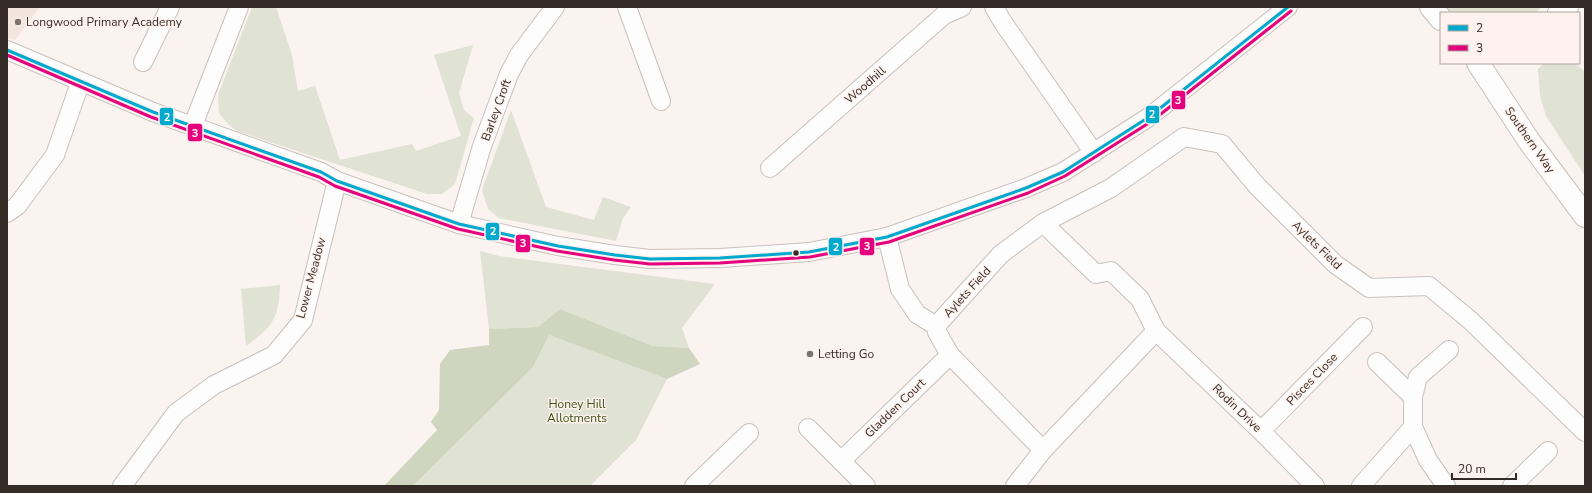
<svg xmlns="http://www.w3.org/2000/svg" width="1592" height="493" viewBox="0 0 1592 493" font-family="'Nunito Sans',sans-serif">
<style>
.built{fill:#f3e4de}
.green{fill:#e0e2d3}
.forest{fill:#cfd5be}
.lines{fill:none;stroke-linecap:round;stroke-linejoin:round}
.minor-casing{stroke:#c8c0bc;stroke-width:20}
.tertiary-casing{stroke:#c8c0bc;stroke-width:24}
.primary-casing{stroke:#c8c0bc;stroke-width:24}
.minor{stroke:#fefdfd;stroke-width:18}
.tertiary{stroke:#fefdfd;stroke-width:22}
.primary{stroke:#fefdfd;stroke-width:22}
.bus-1-casing{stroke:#fdf2ed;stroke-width:6}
.bus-2-casing{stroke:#fdf2ed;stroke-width:6}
.bus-1{stroke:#00a9ce;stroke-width:3}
.bus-2{stroke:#e5007d;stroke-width:3}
.poi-dot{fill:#7b726d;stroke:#fdf2ed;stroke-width:1.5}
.bus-dot{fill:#362c27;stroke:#fdf2ed;stroke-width:1.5}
.labels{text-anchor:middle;stroke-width:3;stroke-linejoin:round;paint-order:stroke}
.poi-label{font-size:12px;fill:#362c27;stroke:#fdf2ed;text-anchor:start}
.street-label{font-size:12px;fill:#362c27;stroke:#fdf2ed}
.park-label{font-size:12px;fill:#3d5116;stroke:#fdf2ed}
.line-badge{stroke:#fdf2ed;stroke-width:1.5}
.badge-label{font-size:11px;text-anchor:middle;font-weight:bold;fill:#fff}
</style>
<rect width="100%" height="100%" fill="#faf3f0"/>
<!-- built -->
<path class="built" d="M 7,7 L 40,7 L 15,40 L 7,37 Z"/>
<!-- green -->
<g class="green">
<path d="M 252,7 L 276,7 L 292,55 L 298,91 L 315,86 L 340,160 L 412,144 L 416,151 L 461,136 L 434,55 L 473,45 L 459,93 L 464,110 L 474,118 L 455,184 L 442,194 L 427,194 L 237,131 L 228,124 L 219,113 L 218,95 Z"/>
<path d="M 1443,7 L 1542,7 L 1535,13 L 1449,13 Z"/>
<path d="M 1544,63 L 1575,63 L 1585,72 L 1585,176 L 1546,116 L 1540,96 L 1538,69 Z"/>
<path d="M 511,110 L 546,207 L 594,220 L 603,197 L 631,207 L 623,218 L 616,241 L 499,218 L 488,209 L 482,190 Z"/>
<path d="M 480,251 L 499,256 L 715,284 L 682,328 L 689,348 L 653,346 L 560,309 L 538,327 L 489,329 Z"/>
<path d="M 280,285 C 279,319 272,327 246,346 L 241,289 Z"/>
<path d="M 549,335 L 667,379 L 636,440 L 590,486 L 413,486 L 533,367 Z"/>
</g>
<!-- forest -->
<path class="forest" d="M 560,309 L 653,346 L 689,348 L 700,364 L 667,379 L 549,335 L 533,367 L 413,486 L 384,486 L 437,430 L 431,422 L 439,410 L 440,364 L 450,350 L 489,345 L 489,329 L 538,327 Z"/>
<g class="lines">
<!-- minor casing -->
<g class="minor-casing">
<g id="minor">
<path d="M 627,7 L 661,101"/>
<path d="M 994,7 L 1002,21 L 1094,153"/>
<path d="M 7,50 L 153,112 L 321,172 L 337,181 L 459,224 L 558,246 L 615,255 L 650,259 L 720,258 L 809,252 L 887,237 L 1026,188 L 1063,172 L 1149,117 L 1288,7"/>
<path d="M 143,62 L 170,7"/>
<path d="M 193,125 L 239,7"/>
<path d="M 770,168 L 944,15 L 962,7"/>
<path d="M 7,213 L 17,206 L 55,155 L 80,83"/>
<path d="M 1043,223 L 1096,274 L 1111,271 L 1140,299 L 1156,331"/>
<path d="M 459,224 L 482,146 L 509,74 L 519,55 L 555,7"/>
<path d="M 887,237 L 900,289 L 917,314 L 936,326 L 1001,254 L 1043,223 L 1111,188 L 1184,137 L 1222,144 L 1257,186 L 1335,264 L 1369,288 L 1429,286 L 1471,321 L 1585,432"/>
<path d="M 936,326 L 937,332 L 950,355 L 1043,450 L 1156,331 L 1261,431 L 1315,486"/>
<path d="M 1377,362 L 1413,397"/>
<path d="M 808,428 L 866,486"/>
<path d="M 1261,431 L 1363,327"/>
<path d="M 841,461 L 950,355"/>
<path d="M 122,486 L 176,413 L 214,385 L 274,355 L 303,320 L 337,181"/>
<path d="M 694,486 L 749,433"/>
<path d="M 1015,486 L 1043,450"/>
<path d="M 1361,486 L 1413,427"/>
<path d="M 1446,486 L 1428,460 L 1413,427 L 1413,397 L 1418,377 L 1449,350"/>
<path d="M 1512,486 L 1548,451"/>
</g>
</g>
<!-- tertiary casing -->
<g class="tertiary-casing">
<path id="tertiary" d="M 1559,13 L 1567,7"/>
</g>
<!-- primary casing -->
<g class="primary-casing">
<g id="primary">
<path d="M 1431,7 L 1441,19"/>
<path d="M 1478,63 L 1529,141 L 1585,216"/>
</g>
</g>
<!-- minor -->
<use href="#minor" class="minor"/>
<!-- tertiary -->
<use href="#tertiary" class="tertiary"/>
<!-- primary -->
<use href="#primary" class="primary"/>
<!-- bus-1 casing -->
<g class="bus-1-casing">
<path id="bus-1" d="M 7,50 L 153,112 L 321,172 L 337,181 L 459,224 L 558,246 L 615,255 L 650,259 L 720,258 L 809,252 L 887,237 L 1026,188 L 1063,172 L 1149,117 L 1288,7"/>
</g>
<!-- bus-2 casing -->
<g class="bus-2-casing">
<path id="bus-2" d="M 7,55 L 151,117 L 319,177 L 335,186 L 458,229 L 557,251 L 614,260 L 650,264 L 720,263 L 810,257 L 889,242 L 1028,193 L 1065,176 L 1152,121 L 1291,11"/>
</g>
<!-- bus-1 -->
<use href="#bus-1" class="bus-1"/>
<!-- bus-2 -->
<use href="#bus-2" class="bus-2"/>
</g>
<!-- markers -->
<g class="poi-dot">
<circle cx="18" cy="22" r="4"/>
<circle cx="810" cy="354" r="4"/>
</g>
<circle class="bus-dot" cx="796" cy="253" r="3.5"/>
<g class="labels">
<!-- poi labels -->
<g class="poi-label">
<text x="26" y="26">Longwood Primary Academy</text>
<text x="818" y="358">Letting Go</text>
</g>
<!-- street labels -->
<g class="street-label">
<text transform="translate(865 85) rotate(-41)" y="4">Woodhill</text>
<text transform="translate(496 110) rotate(-70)" y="4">Barley Croft</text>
<text transform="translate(1530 140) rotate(55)" y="4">Southern Way</text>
<text transform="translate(1317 245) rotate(44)" y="4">Aylets Field</text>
<text transform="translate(311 278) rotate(-75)" y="4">Lower Meadow</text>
<text transform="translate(967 292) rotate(-48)" y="4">Aylets Field</text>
<text transform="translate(1312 379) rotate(-46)" y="4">Pisces Close</text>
<text transform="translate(895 408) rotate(-44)" y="4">Gladden Court</text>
<text transform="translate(1237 408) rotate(44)" y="4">Rodin Drive</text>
</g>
<!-- park labels -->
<g class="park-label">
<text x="577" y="408">Honey Hill<tspan x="577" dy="14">Allotments</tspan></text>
</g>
</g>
<g class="line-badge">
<rect x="1171" y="90" width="15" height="20" rx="4" fill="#e5007d"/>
<rect x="1145" y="105" width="15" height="19" rx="4" fill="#00a9ce"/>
<rect x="159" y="107" width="15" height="19" rx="4" fill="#00a9ce"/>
<rect x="187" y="123" width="16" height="19" rx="4" fill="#e5007d"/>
<rect x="485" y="222" width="15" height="19" rx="4" fill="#00a9ce"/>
<rect x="515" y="234" width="16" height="19" rx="4" fill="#e5007d"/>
<rect x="859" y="237" width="16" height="19" rx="4" fill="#e5007d"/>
<rect x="828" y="237" width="15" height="19" rx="4" fill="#00a9ce"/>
</g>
<g class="badge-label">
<text x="1178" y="104">3</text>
<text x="1152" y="118">2</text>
<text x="167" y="121">2</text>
<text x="195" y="137">3</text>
<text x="493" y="235">2</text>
<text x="523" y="247">3</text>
<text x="867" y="250">3</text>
<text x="836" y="251">2</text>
</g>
<!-- border -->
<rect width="1592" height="493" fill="none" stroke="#362c27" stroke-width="16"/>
<!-- legend -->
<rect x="1440" y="12" width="140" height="52" fill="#fdf2ed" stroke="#ada39e"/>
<rect x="1448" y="25" width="20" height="6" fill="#00a9ce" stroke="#ada39e"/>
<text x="1476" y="32" font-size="12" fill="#362c27">2</text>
<rect x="1448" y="45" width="20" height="6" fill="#e5007d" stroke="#ada39e"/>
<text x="1476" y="52" font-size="12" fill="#362c27">3</text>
<!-- scale -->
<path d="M1452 473v6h64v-6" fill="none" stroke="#362c27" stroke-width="2"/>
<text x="1458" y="473" font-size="12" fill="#362c27" stroke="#fdf2ed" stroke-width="3" paint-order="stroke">20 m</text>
</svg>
